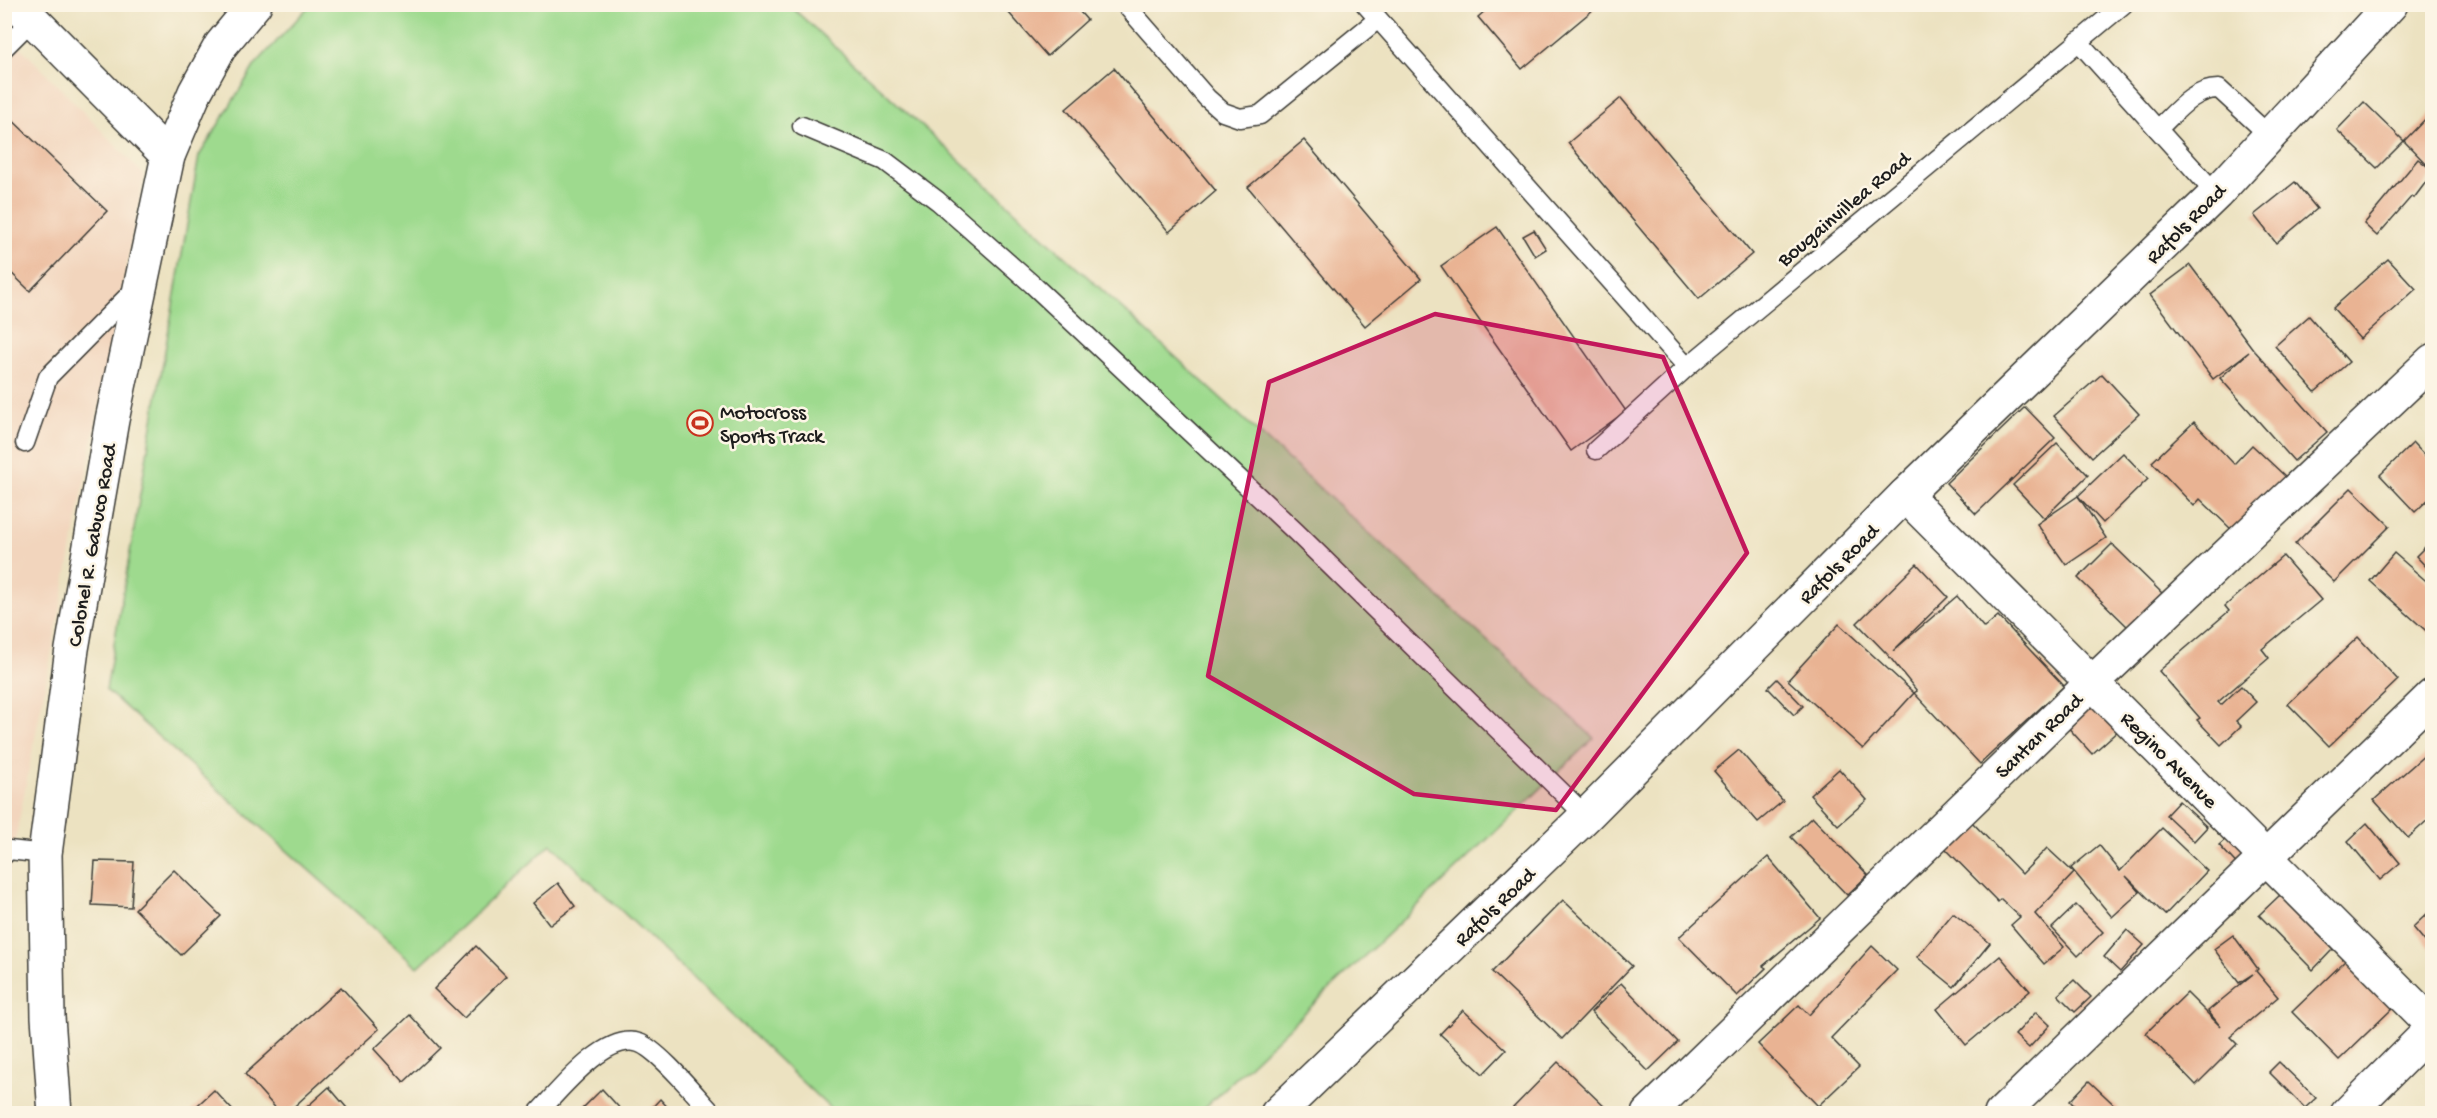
<svg xmlns="http://www.w3.org/2000/svg" width="2437" height="1118" viewBox="0 0 2437 1118" font-family="'Gochi Hand',sans-serif">
<style>
.built{fill:#f2d5bd}
.green{fill:#9eda8e;stroke:#5d7b55;stroke-width:1.5}
.building{fill:#e9b393}
.lines{fill:none;stroke-linecap:round;stroke-linejoin:round}
.service-casing{stroke:#3b3a35;stroke-width:21}
.minor-casing{stroke:#3b3a35;stroke-width:36}
.tertiary-casing{stroke:#3b3a35;stroke-width:36}
.service{stroke:#fff;stroke-width:18}
.minor{stroke:#fff;stroke-width:33}
.tertiary{stroke:#fff;stroke-width:33}
.marked{fill:#c2185b;fill-opacity:0.2;stroke:#c2185b;stroke-width:4.5;stroke-linejoin:round}
.labels{text-anchor:middle;stroke-width:5;stroke-linejoin:round;paint-order:stroke}
.street-label{font-size:21px;fill:#1c1c1c;stroke:#fcf5e5}
.poi-label{font-size:21px;fill:#1c1c1c;stroke:#fcf5e5;text-anchor:start}
</style>
<rect width="100%" height="100%" fill="#fcf5e5"/>
<filter id="ink" filterUnits="userSpaceOnUse"><feTurbulence type="fractalNoise" baseFrequency=".0167" numOctaves="2"/><feDisplacementMap in="SourceGraphic" scale="12" xChannelSelector="R" yChannelSelector="G"/><feConvolveMatrix kernelMatrix="1 2 1 2 8 2 1 2 1" color-interpolation-filters="sRGB"/></filter>
<filter id="wash" filterUnits="userSpaceOnUse"><feTurbulence type="fractalNoise" baseFrequency=".008" numOctaves="4" result="noise"/><feDisplacementMap in="SourceGraphic" scale="24" xChannelSelector="R" yChannelSelector="G"/><feGaussianBlur stdDeviation="1.35" result="paint"/><feColorMatrix in="noise" values="0 0 0 0 0 0 0 0 0 0 0 0 0 0 0 0 0 1.4 0 .05"/><feComposite in="paint" operator="in"/></filter>
<g filter="url(#wash)">
<rect width="100%" height="100%" fill="#ece2c1"/>
<!-- built -->
<path class="built" d="M 5,31 L 144,175 L 8,877 L 5,880 Z"/>
<!-- green -->
<path class="green" d="M 788,4 L 1594,738 L 1199,1113 L 836,1114 L 551,844 L 418,967 L 106,690 L 199,156 L 255,65 L 310,5 Z"/>
<g id="blocks">
<!-- building -->
<g class="building">
<path d="M 1001,4 L 1073,4 L 1087,20 L 1047,56 Z"/>
<path d="M 1493,4 L 1600,4 L 1522,69 L 1478,17 Z"/>
<path d="M 1114,68 L 1216,191 L 1169,232 L 1066,109 Z"/>
<path d="M 1621,98 L 1752,254 L 1699,299 L 1568,143 Z"/>
<path d="M 2364,102 L 2404,141 L 2377,168 L 2337,130 Z"/>
<path d="M 4,112 L 107,211 L 30,291 L 4,266 Z"/>
<path d="M 2432,112 L 2432,170 L 2404,141 Z"/>
<path d="M 1304,140 L 1421,279 L 1365,326 L 1248,187 Z"/>
<path d="M 2418,159 L 2432,170 L 2432,174 L 2414,198 L 2412,196 L 2377,236 L 2364,224 Z"/>
<path d="M 2295,182 L 2317,209 L 2276,243 L 2254,215 Z"/>
<path d="M 1497,227 L 1626,411 L 1571,451 L 1441,266 Z"/>
<path d="M 1534,230 L 1546,249 L 1535,256 L 1523,236 Z"/>
<path d="M 2388,259 L 2416,289 L 2360,339 L 2333,308 Z"/>
<path d="M 2190,265 L 2253,349 L 2327,432 L 2294,461 L 2220,378 L 2249,352 L 2213,379 L 2150,295 Z"/>
<path d="M 2309,316 L 2349,362 L 2315,392 L 2275,346 Z"/>
<path d="M 2102,374 L 2139,414 L 2092,457 L 2054,416 Z"/>
<path d="M 2025,407 L 2055,438 L 1976,514 L 1946,483 Z"/>
<path d="M 2194,422 L 2234,464 L 2252,445 L 2286,477 L 2234,532 L 2200,499 L 2194,506 L 2152,462 Z"/>
<path d="M 2057,443 L 2088,475 L 2044,518 L 2013,485 Z"/>
<path d="M 2413,443 L 2432,463 L 2432,496 L 2415,512 L 2380,475 Z"/>
<path d="M 2123,453 L 2148,479 L 2103,523 L 2078,496 Z"/>
<path d="M 2351,488 L 2390,526 L 2334,582 L 2295,544 Z"/>
<path d="M 2078,496 L 2106,538 L 2066,565 L 2037,524 Z"/>
<path d="M 2432,540 L 2432,573 L 2416,556 Z"/>
<path d="M 2112,544 L 2165,596 L 2130,629 L 2078,578 Z"/>
<path d="M 2394,553 L 2432,586 L 2432,636 L 2370,581 Z"/>
<path d="M 2283,556 L 2321,600 L 2262,649 L 2269,658 L 2218,702 L 2221,705 L 2241,686 L 2256,702 L 2236,721 L 2241,726 L 2221,745 L 2197,720 L 2200,718 L 2159,671 L 2229,611 L 2225,606 Z"/>
<path d="M 1917,564 L 1948,597 L 1893,651 L 1957,596 L 1984,628 L 1998,616 L 2064,686 L 1980,764 L 1914,693 L 1917,691 L 1888,655 L 1857,623 Z"/>
<path d="M 1839,624 L 1914,693 L 1863,749 L 1788,680 Z"/>
<path d="M 2358,637 L 2398,680 L 2329,746 L 2288,704 Z"/>
<path d="M 1777,679 L 1803,706 L 1794,715 L 1768,688 Z"/>
<path d="M 2094,699 L 2120,729 L 2092,754 L 2065,724 Z"/>
<path d="M 1739,750 L 1783,801 L 1758,822 L 1714,771 Z"/>
<path d="M 2427,753 L 2432,759 L 2432,816 L 2408,838 L 2374,800 Z"/>
<path d="M 1839,769 L 1867,800 L 1838,825 L 1810,795 Z"/>
<path d="M 2179,801 L 2207,827 L 2194,841 L 2166,815 Z"/>
<path d="M 1812,817 L 1868,875 L 1847,895 L 1791,837 Z"/>
<path d="M 1970,820 L 2022,874 L 2047,848 L 2074,873 L 2035,914 L 2064,947 L 2044,964 L 2011,925 L 2020,917 L 2001,899 L 1998,902 L 1943,846 Z"/>
<path d="M 2367,823 L 2400,863 L 2380,880 L 2348,841 Z"/>
<path d="M 2162,828 L 2207,871 L 2165,915 L 2126,876 L 2140,892 L 2112,917 L 2071,868 L 2099,845 L 2120,871 Z"/>
<path d="M 2238,829 L 2262,856 L 2244,872 L 2219,845 Z"/>
<path d="M 1768,857 L 1820,918 L 1763,966 L 1766,968 L 1737,996 L 1679,937 Z"/>
<path d="M 95,861 L 134,862 L 131,907 L 92,905 Z"/>
<path d="M 174,870 L 221,916 L 181,955 L 135,909 Z"/>
<path d="M 558,883 L 575,906 L 550,925 L 533,903 Z"/>
<path d="M 2280,895 L 2333,949 L 2313,970 L 2259,915 Z"/>
<path d="M 1563,900 L 1632,966 L 1562,1039 L 1492,972 Z"/>
<path d="M 2076,905 L 2103,932 L 2078,956 L 2052,928 Z"/>
<path d="M 2432,909 L 2432,950 L 2413,927 Z"/>
<path d="M 1953,913 L 1990,943 L 1954,987 L 1917,957 Z"/>
<path d="M 2127,930 L 2144,945 L 2120,972 L 2104,957 Z"/>
<path d="M 2233,935 L 2258,969 L 2256,971 L 2278,997 L 2230,1037 L 2237,1044 L 2196,1085 L 2146,1033 L 2187,993 L 2220,1026 L 2208,1011 L 2253,974 L 2239,983 L 2214,949 Z"/>
<path d="M 476,946 L 506,976 L 464,1018 L 434,989 Z"/>
<path d="M 1872,946 L 1897,970 L 1831,1038 L 1859,1067 L 1818,1106 L 1758,1044 L 1799,1005 L 1809,1015 Z"/>
<path d="M 2000,956 L 2030,991 L 1966,1045 L 1937,1009 Z"/>
<path d="M 2346,960 L 2393,1008 L 2339,1060 L 2292,1012 Z"/>
<path d="M 2074,980 L 2091,997 L 2075,1012 L 2058,995 Z"/>
<path d="M 1621,983 L 1678,1042 L 1648,1071 L 1591,1012 Z"/>
<path d="M 341,987 L 379,1029 L 286,1114 L 281,1114 L 245,1074 Z"/>
<path d="M 1463,1010 L 1506,1050 L 1483,1074 L 1440,1034 Z"/>
<path d="M 2036,1012 L 2050,1025 L 2029,1048 L 2015,1035 Z"/>
<path d="M 410,1015 L 440,1048 L 404,1082 L 374,1049 Z"/>
<path d="M 1558,1062 L 1610,1112 L 1507,1114 Z"/>
<path d="M 2279,1062 L 2316,1098 L 2305,1108 L 2269,1072 Z"/>
<path d="M 2089,1081 L 2124,1114 L 2082,1114 L 2070,1101 Z"/>
<path d="M 329,1087 L 352,1114 L 299,1114 Z"/>
<path d="M 602,1089 L 625,1114 L 577,1114 Z"/>
<path d="M 214,1090 L 236,1114 L 188,1114 Z"/>
<path d="M 660,1099 L 674,1114 L 646,1114 Z"/>
</g>
</g>
</g>
<g filter="url(#ink)">
<use href="#blocks" fill-opacity="0" stroke="#3b3a35" stroke-width="1.5"/>
<g class="lines">
<!-- service casing -->
<g class="service-casing">
<g id="service">
<path d="M 1125,4 L 1207,98 L 1223,112 L 1240,118 L 1260,115 L 1378,19"/>
<path d="M 1365,4 L 1687,367"/>
<path d="M 2078,41 L 2216,194"/>
<path d="M 4,48 L 33,19"/>
<path d="M 802,126 L 885,161 L 938,201 L 1032,284 L 1296,532 L 1586,816"/>
<path d="M 2158,129 C 2175,113 2194,88 2219,89 L 2270,136"/>
<path d="M 25,443 L 48,377 L 137,287"/>
<path d="M 1596,450 L 1687,367 L 2124,4"/>
<path d="M 4,855 L 9,850 L 45,854"/>
<path d="M 537,1114 C 558,1092 606,1031 639,1043 C 659,1050 697,1097 713,1114"/>
</g>
</g>
<!-- minor casing -->
<g class="minor-casing">
<g id="minor">
<path d="M 17,4 L 168,156"/>
<path d="M 1905,495 L 2216,194 L 2391,4"/>
<path d="M 55,1114 L 48,1017 L 45,854 L 72,649 L 112,420 L 168,156 L 195,92 L 221,45 L 255,4"/>
<path d="M 1648,1114 L 2093,682 L 2432,361"/>
<path d="M 2001,1114 L 2432,696"/>
<path d="M 2347,1114 L 2432,1029"/>
</g>
</g>
<!-- tertiary casing -->
<g class="tertiary-casing">
<path id="tertiary" d="M 1277,1114 L 1586,816 L 1905,495 L 2432,1024"/>
</g>
<!-- service -->
<use href="#service" class="service"/>
<!-- minor -->
<use href="#minor" class="minor"/>
<!-- tertiary -->
<use href="#tertiary" class="tertiary"/>
</g>
</g>
<!-- marked area -->
<path class="marked" d="M 1435,314 L 1663,357 L 1747,553 L 1556,810 L 1414,794 L 1208,676 L 1269,382 Z"/>
<!-- icons -->
<defs>
<g id="stadium-ring" transform="scale(1.35)"><circle r="9.5" fill="#fcf5e5" stroke="#c8321e" stroke-width="1.5"/><path d="M0-5a6.5 5 0 1 0 0 10a6.5 5 0 1 0 0-10ZM-3.5-1.8h7v3.6h-7Z" fill="#c8321e"/></g>
</defs>
<g fill-rule="evenodd">
<use href="#stadium-ring" x="700" y="423"/>
</g>
<g class="labels">
<!-- street labels -->
<g class="street-label">
<text transform="translate(1843 208) rotate(-40)" y="7">Bougainvillea Road</text>
<text transform="translate(2185 223) rotate(-45)" y="7">Rafols Road</text>
<text transform="translate(91 545) rotate(-80)" y="7">Colonel R. Gabuco Road</text>
<text transform="translate(1838 563) rotate(-45)" y="7">Rafols Road</text>
<text transform="translate(2038 735) rotate(-44)" y="7">Santan Road</text>
<text transform="translate(2170 759) rotate(45)" y="7">Regino Avenue</text>
<text transform="translate(1494 906) rotate(-44)" y="7">Rafols Road</text>
</g>
<!-- poi labels -->
<g class="poi-label">
<text x="720" y="418">Motocross<tspan x="720" dy="24">Sports Track</tspan></text>
</g>
</g>
<!-- margin -->
<rect width="2437" height="1118" fill="none" stroke="#fcf5e5" stroke-width="24"/>
</svg>
